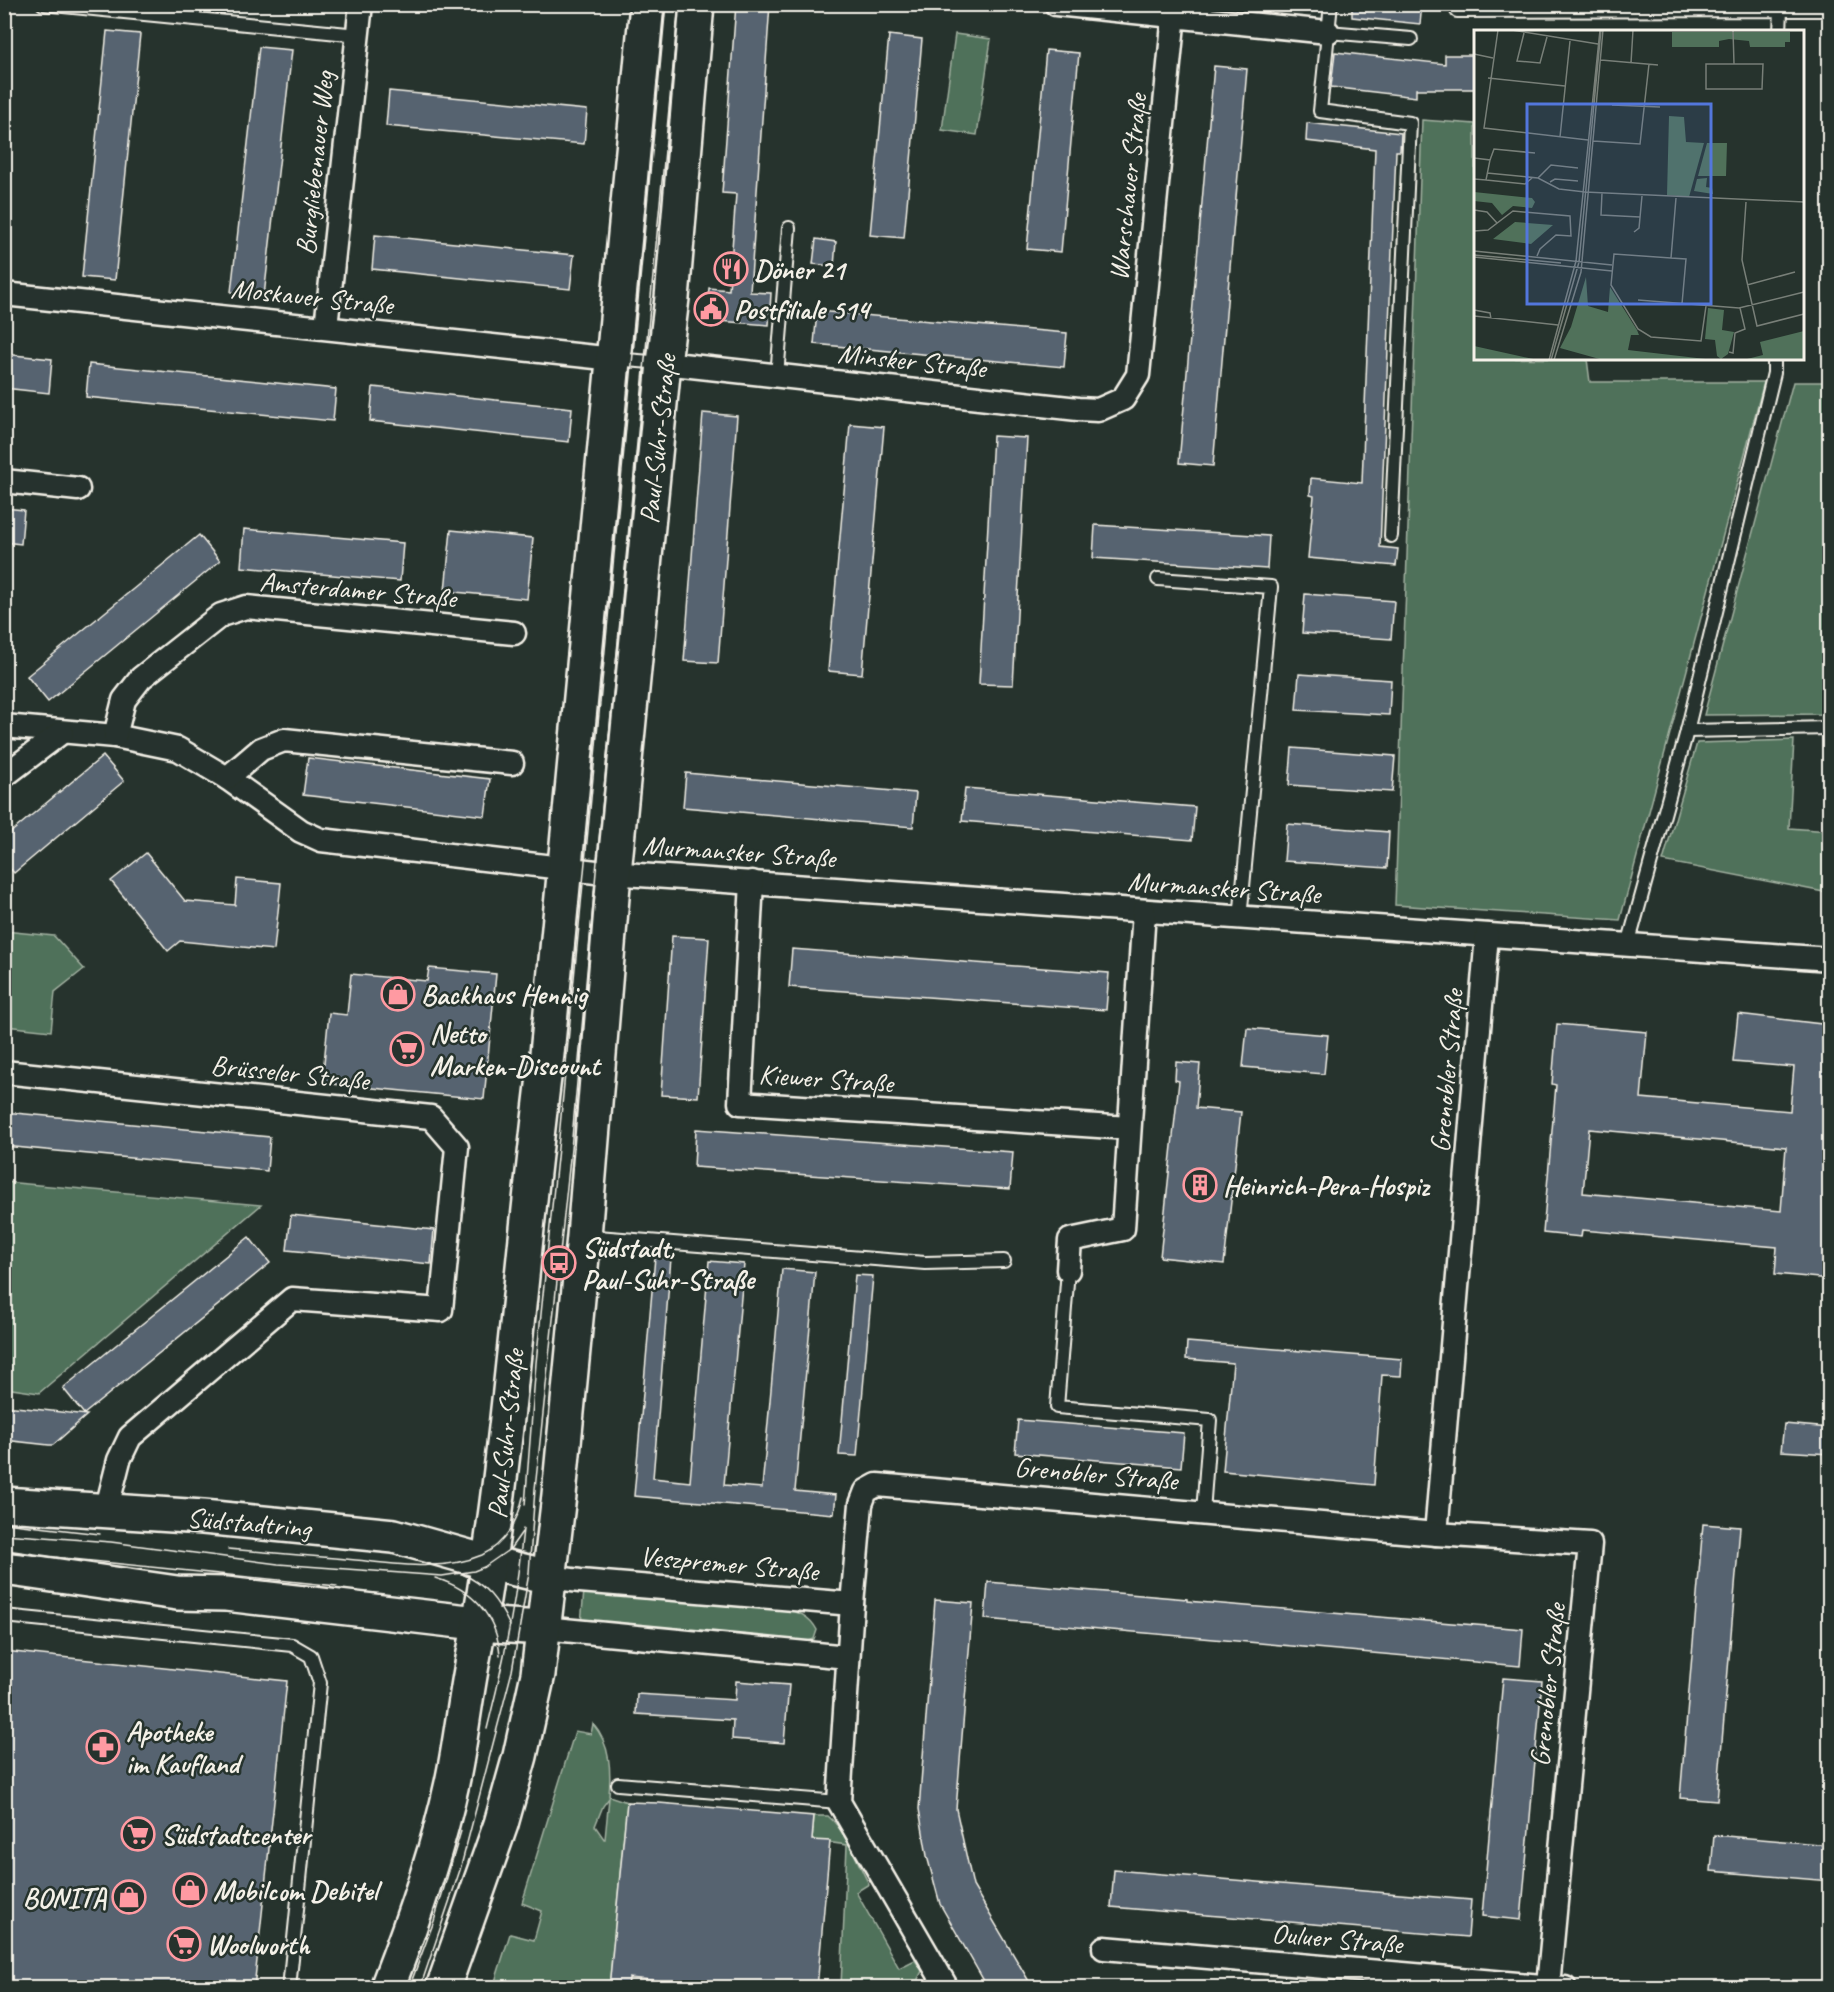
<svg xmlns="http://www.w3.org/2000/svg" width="1834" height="1992" viewBox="0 0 1834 1992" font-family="Caveat,sans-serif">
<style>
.green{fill:#50715a;stroke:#a2b1a1;stroke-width:1.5;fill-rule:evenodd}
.building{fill:#566370;stroke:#f4f1e8;stroke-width:1.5;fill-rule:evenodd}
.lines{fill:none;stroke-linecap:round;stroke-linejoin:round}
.lane-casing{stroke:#f4f1e8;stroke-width:16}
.street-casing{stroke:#f4f1e8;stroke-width:27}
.secondary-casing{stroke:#f4f1e8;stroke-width:38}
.lane{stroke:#26332d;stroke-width:12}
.street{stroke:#26332d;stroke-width:22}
.secondary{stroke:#26332d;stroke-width:33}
.tram{stroke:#f4f1e8;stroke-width:1.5}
.labels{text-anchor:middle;stroke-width:5;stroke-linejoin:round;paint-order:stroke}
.street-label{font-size:28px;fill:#f4f1e8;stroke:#26332d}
.poi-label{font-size:28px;font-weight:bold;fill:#f4f1e8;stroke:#26332d;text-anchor:start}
.inset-road{fill:none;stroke:#787f78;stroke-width:1.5}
.view{fill:#5377dc;fill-opacity:0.15;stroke:#5377dc;stroke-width:3}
.inset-edge{fill:none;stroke:#f4f1e8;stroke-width:3}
</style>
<rect width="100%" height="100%" fill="#26332d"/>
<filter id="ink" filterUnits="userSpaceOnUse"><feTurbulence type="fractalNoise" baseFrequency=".0167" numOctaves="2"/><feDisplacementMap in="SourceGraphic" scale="12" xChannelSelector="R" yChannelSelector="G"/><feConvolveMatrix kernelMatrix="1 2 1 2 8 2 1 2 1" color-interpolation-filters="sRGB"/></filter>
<g filter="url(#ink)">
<!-- green -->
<g class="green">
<path d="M 955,34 L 991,39 L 977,135 L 942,130 Z"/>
<path d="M 1422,120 L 1475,124 L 1476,358 L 1587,359 L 1590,382 L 1764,382 L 1620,920 L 1395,905 Z"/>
<path d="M 1793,382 L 1829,382 L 1829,714 L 1704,715 Z"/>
<path d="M 1794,740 L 1789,828 L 1829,831 L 1829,893 L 1663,861 L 1697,743 Z"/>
<path d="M 4,931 L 54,936 L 84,969 L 55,992 L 51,1031 L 5,1026 Z"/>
<path d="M 5,1182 L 261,1205 L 39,1393 L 5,1388 Z"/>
<path d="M 584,1591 L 782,1608 C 798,1612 809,1615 817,1630 L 814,1639 L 803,1643 L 581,1623 Z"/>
<path d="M 593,1724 C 611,1745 611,1771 609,1796 L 627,1802 L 609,1987 L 493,1988 L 510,1934 L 534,1940 L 542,1911 L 522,1903 L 575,1731 L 591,1734 ZM 609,1798 L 605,1839 L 604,1839 L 595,1826 L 603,1806 Z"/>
<path d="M 814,1816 L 828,1816 C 847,1832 857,1862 869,1884 L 856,1892 L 899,1968 L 915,1960 L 922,1971 L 918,1979 L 928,1987 L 841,1987 L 847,1845 L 812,1840 Z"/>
</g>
<!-- building -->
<g class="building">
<path d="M 736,4 L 770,4 L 750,292 L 771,293 L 769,325 L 706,320 L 709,288 L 729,290 L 736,194 L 722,193 Z"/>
<path d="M 1352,4 L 1422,4 L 1420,24 L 1352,17 Z"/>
<path d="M 107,31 L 140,34 L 115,280 L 82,277 Z"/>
<path d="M 889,35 L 922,39 L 904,238 L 870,235 Z"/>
<path d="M 259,47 L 292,50 L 264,296 L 231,292 Z"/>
<path d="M 1046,50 L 1079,53 L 1061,252 L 1027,249 Z"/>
<path d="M 1335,52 L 1445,64 L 1445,55 L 1476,55 L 1476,89 L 1416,89 L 1416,97 L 1331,87 Z"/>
<path d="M 1214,66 L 1247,69 L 1213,466 L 1179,463 Z"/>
<path d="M 389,91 L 587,110 L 584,144 L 386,126 Z"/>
<path d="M 1307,123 L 1401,133 L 1400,151 L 1396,151 L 1380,547 L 1398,549 L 1396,566 L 1308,558 L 1314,496 L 1310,495 L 1311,478 L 1362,483 L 1375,149 L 1306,141 Z"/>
<path d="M 375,235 L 574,255 L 570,289 L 372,269 Z"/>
<path d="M 816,239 L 836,242 L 834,266 L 813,264 Z"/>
<path d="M 817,311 L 1067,333 L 1064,367 L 814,344 Z"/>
<path d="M 4,354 L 52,359 L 49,393 L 4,388 Z"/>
<path d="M 89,364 L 336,389 L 333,421 L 86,397 Z"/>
<path d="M 373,387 L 572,408 L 569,442 L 370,421 Z"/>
<path d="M 703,413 L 737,416 L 718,663 L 684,661 Z"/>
<path d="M 850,424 L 884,427 L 862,674 L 828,671 Z"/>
<path d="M 993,436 L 1027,438 L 1013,685 L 979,684 Z"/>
<path d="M 4,508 L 24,510 L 21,544 L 4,542 Z"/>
<path d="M 1095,525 L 1269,536 L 1267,569 L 1093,558 Z"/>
<path d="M 244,529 L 403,543 L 400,581 L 241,567 Z"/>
<path d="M 451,530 L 533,538 L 527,599 L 445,591 Z"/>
<path d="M 199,535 L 220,561 L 48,702 L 27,676 Z"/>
<path d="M 1305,594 L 1394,601 L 1391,639 L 1302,633 Z"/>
<path d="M 1299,674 L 1391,680 L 1389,715 L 1296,710 Z"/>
<path d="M 1292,748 L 1395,756 L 1392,792 L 1289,785 Z"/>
<path d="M 103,756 L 124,781 L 14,873 L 4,862 L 4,838 Z"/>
<path d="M 308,758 L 490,779 L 485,816 L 303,795 Z"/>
<path d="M 686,773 L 916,793 L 913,827 L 683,807 Z"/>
<path d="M 965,788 L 1195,807 L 1192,840 L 962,821 Z"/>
<path d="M 1287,824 L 1389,832 L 1387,868 L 1284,861 Z"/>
<path d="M 146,853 L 185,901 L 235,905 L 237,879 L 281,883 L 274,950 L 180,941 L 168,951 L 111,881 Z"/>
<path d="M 672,936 L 709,938 L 698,1097 L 661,1095 Z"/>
<path d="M 792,949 L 1109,973 L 1106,1010 L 789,987 Z"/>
<path d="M 429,968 L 496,974 L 484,1099 L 322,1083 L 329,1013 L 347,1015 L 351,974 L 427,981 Z"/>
<path d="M 1738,1014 L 1830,1025 L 1830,1279 L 1775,1274 L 1777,1247 L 1582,1230 L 1581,1237 L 1543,1233 L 1556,1085 L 1552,1084 L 1557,1024 L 1647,1032 L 1641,1098 L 1790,1111 L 1794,1067 L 1733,1062 ZM 1589,1129 L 1786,1147 L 1781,1211 L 1583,1193 Z"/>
<path d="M 1247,1028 L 1328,1035 L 1324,1074 L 1243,1067 Z"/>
<path d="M 1176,1062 L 1200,1064 L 1196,1108 L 1241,1112 L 1224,1264 L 1160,1257 L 1179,1081 L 1175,1080 Z"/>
<path d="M 4,1112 L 270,1137 L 267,1171 L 4,1146 Z"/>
<path d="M 696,1129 L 1013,1152 L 1010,1189 L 694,1167 Z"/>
<path d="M 291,1215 L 434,1230 L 431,1264 L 287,1250 Z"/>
<path d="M 249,1237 L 270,1263 L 84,1414 L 63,1388 Z"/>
<path d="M 655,1257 L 671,1258 L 653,1478 L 690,1482 L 709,1261 L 744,1264 L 724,1485 L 762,1488 L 782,1269 L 815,1272 L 795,1491 L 836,1495 L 834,1514 L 634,1496 Z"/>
<path d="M 855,1275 L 873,1276 L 857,1456 L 839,1455 Z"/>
<path d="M 1187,1342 L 1402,1359 L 1401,1376 L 1382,1375 L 1374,1485 L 1223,1471 L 1233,1363 L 1186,1359 Z"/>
<path d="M 4,1406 L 25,1408 L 87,1415 L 53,1445 L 49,1445 L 4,1440 Z"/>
<path d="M 1018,1420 L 1184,1433 L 1181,1467 L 1015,1453 Z"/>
<path d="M 1784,1424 L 1830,1428 L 1830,1454 L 1781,1451 Z"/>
<path d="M 1703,1524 L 1740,1527 L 1717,1801 L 1680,1798 Z"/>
<path d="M 988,1582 L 1187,1599 L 1187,1601 L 1523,1629 L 1520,1666 L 985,1619 Z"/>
<path d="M 935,1600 L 973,1603 L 956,1809 L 973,1886 L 1033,1988 L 988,1988 L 940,1904 L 927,1856 L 919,1809 Z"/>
<path d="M 4,1651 L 287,1681 L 254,1988 L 4,1988 Z"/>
<path d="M 1503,1678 L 1542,1681 L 1521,1920 L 1482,1916 Z"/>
<path d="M 736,1681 L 789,1685 L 784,1743 L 732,1739 L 733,1720 L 636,1714 L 637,1694 L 735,1700 Z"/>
<path d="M 627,1802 L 659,1803 L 814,1816 L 812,1840 L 830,1841 L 817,1988 L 715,1988 L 716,1986 L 629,1978 L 628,1988 L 609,1988 Z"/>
<path d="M 1714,1835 L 1830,1845 L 1830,1881 L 1711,1871 Z"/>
<path d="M 1114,1870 L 1471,1900 L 1468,1937 L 1111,1907 Z"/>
</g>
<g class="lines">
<!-- lane casing -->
<g class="lane-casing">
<g id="lane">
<path d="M 43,4 L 358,35"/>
<path d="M 1331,4 L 1320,111 L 1410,123 L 1391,536"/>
<path d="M 1781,4 L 1781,10 L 1830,10"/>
<path d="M 1457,11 L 1781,10 L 1780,32"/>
<path d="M 1328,32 L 1411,39"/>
<path d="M 614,359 L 663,363"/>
<path d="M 777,376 L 789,228"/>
<path d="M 1158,579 L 1271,587 L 1240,919"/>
<path d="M 1687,731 L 1830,728"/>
<path d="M 1628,945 L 1687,731 L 1774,373 L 1774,358"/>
<path d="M 585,1236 L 925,1263 L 1004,1261"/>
<path d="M 1068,1270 L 1057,1407 L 1210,1420 L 1203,1512"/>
<path d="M 4,1616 L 292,1645 L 311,1656 L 320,1683 L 289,1988"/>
<path d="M 618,1784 L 839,1802"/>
</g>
</g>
<!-- street casing -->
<g class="street-casing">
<g id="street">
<path d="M 1056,4 L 1328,32"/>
<path d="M 4,294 L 614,359"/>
<path d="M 326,327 L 361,4"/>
<path d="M 664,363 L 1078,409 L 1098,410 L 1123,399 L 1138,375 L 1175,4"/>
<path d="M 4,481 L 78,489"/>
<path d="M 4,726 L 115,736 L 178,749 L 227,778 L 301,831 L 321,840 L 596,872 L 1830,959"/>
<path d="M 115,736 L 124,700 L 141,678 L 221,615 L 246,607 L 514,633"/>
<path d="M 4,776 L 62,732"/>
<path d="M 227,778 L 261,749 L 284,740 L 512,763"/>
<path d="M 752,882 L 740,1103 L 1129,1128"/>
<path d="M 1487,935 L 1436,1534 L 1590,1544 L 1548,1986"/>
<path d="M 4,1072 L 431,1117 L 457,1147 L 441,1310 L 292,1299 L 130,1437 L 119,1460 L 106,1511"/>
<path d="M 1068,1270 L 1070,1240 L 1123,1229 L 1144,911"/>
<path d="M 549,1577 L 580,1581 L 852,1604"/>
<path d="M 543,1628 L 848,1657"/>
<path d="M 1104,1948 L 1565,1988"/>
<path d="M 947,1988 L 839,1802 L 852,1604 L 861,1504 L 866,1491 L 877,1485 L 1436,1534"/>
</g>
</g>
<!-- secondary casing -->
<g class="secondary-casing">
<g id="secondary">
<path d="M 4,1504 L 203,1517 L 394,1536 L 490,1563 L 549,1577"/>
<path d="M 4,1568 L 177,1593 L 226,1594 L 494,1625 L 543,1628"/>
<path d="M 387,1988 C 413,1921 437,1853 452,1783 C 460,1746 464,1708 471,1670 C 509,1466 520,1259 547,1054 L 647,4"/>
<path d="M 443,1988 L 501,1824 L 520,1756 L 538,1674 L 559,1495 L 584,1236 L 614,873 L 664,363 L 672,298 L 697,4"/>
</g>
</g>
<!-- lane -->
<use href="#lane" class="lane"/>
<!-- street -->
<use href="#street" class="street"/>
<!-- secondary -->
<use href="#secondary" class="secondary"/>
<!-- tram -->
<g class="tram">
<path d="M 525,1505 L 536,1363 L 558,1148 L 666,4"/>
<path d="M 4,1523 L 100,1534"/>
<path d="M 4,1534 L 111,1542 L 278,1564 L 442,1576 L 474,1571 L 484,1567 L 510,1549 L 522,1532"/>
<path d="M 228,1549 C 267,1552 307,1556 346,1559 C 391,1563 440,1573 482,1555 C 505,1544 518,1521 523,1497"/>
<path d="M 4,1552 L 337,1586"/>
<path d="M 460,1573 C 486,1584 498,1601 510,1626"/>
<path d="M 435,1578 C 472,1589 497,1616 500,1655"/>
<path d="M 487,1729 C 504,1663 517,1596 523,1529"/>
<path d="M 409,1988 L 434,1921 L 461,1831"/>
<path d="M 420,1988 L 460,1870 L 512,1671 L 529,1573 L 535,1489 L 571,1149 L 596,872 L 679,4"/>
</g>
</g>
</g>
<!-- icons -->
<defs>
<g id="restaurant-ring" transform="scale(1.725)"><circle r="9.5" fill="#26332d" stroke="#ff9aa2" stroke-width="1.5"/><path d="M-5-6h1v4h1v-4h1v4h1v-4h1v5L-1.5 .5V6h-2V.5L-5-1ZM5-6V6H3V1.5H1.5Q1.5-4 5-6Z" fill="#ff9aa2"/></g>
<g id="civic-ring" transform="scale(1.725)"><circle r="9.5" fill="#26332d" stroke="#ff9aa2" stroke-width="1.5"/><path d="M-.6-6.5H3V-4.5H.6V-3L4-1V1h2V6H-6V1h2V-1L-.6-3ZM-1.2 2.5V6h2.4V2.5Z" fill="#ff9aa2"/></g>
<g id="shop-ring" transform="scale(1.725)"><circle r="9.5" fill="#26332d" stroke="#ff9aa2" stroke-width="1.5"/><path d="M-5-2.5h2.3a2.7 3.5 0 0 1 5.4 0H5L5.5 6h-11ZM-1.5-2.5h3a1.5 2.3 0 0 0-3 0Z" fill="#ff9aa2"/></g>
<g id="supermarket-ring" transform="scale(1.725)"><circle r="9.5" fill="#26332d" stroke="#ff9aa2" stroke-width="1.5"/><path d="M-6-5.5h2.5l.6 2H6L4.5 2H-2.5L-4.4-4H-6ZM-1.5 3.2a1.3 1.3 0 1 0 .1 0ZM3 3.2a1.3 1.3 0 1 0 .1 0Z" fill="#ff9aa2"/></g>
<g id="building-ring" transform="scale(1.725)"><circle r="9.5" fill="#26332d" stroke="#ff9aa2" stroke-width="1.5"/><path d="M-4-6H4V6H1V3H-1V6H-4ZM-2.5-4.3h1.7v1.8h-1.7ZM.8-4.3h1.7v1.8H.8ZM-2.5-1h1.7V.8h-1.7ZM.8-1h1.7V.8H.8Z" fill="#ff9aa2"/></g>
<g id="bus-ring" transform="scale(1.725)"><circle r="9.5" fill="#26332d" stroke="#ff9aa2" stroke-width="1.5"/><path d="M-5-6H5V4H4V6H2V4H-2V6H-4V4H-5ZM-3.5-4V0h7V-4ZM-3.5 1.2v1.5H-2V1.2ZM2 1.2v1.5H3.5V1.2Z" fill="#ff9aa2"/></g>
<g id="pharmacy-ring" transform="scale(1.725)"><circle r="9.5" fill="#26332d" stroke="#ff9aa2" stroke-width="1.5"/><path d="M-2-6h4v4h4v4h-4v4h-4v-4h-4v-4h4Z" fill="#ff9aa2"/></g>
</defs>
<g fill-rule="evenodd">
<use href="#restaurant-ring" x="731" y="269"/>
<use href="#civic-ring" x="711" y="309"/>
<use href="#shop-ring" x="398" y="994"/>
<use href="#supermarket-ring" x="407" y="1049"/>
<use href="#building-ring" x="1200" y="1185"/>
<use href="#bus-ring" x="559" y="1263"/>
<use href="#pharmacy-ring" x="103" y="1747"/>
<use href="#supermarket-ring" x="138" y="1834"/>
<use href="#shop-ring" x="190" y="1890"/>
<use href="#shop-ring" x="129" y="1897"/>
<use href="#supermarket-ring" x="184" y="1944"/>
</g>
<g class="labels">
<!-- street labels -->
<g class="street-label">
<text transform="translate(314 163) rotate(-84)" y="10">Burgliebenauer Weg</text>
<text transform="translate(1127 187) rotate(-84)" y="10">Warschauer Straße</text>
<text transform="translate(312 296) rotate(6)" y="10">Moskauer Straße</text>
<text transform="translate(912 360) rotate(6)" y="10">Minsker Straße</text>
<text transform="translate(657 439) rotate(-84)" y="10">Paul-Suhr-Straße</text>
<text transform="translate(358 589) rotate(5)" y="10">Amsterdamer Straße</text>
<text transform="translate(739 851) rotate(4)" y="10">Murmansker Straße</text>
<text transform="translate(1224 887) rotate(4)" y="10">Murmansker Straße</text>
<text transform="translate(1446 1071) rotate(-85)" y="10">Grenobler Straße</text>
<text transform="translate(290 1072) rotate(6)" y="10">Brüsseler Straße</text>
<text transform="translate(826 1078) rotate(4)" y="10">Kiewer Straße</text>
<text transform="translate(505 1434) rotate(-84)" y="10">Paul-Suhr-Straße</text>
<text transform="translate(1096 1473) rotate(5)" y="10">Grenobler Straße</text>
<text transform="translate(249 1522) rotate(5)" y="10">Südstadtring</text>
<text transform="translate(729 1563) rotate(5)" y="10">Veszpremer Straße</text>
<text transform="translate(1547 1685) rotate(-84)" y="10">Grenobler Straße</text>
<text transform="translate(1337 1938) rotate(5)" y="10">Ouluer Straße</text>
</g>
<!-- poi labels -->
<g class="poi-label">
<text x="754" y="279">Döner 21</text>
<text x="734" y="319">Postfiliale 514</text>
<text x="421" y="1004">Backhaus Hennig</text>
<text x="430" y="1043">Netto<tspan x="430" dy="32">Marken-Discount</tspan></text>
<text x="1223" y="1195">Heinrich-Pera-Hospiz</text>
<text x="582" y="1257">Südstadt,<tspan x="582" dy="32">Paul-Suhr-Straße</tspan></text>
<text x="126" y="1741">Apotheke<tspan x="126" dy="32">im Kaufland</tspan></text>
<text x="161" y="1844">Südstadtcenter</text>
<text x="213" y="1900">Mobilcom Debitel</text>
<text x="106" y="1907" text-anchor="end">BONITA</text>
<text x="207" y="1954">Woolworth</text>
</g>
</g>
<!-- overview -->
<g transform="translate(1474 30)">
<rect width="330" height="330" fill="#26332d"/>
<path d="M 198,2 L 316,2 L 316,12 L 311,12 L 311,17 L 276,17 L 275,11 L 255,9 L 245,11 L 245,17 L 198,17 ZM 195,86 L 210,87 L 212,112 L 230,113 L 215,167 L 193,165 ZM 233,113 L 253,113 L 252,146 L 224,146 ZM 233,148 L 232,157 L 238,158 L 239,164 L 220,161 L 223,149 ZM 0,162 L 58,168 L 61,172 L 58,178 L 39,176 L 28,185 L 18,173 L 0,171 ZM 41,192 L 79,195 L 57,214 L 19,209 ZM 112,247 L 114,276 L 134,282 L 136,257 L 163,300 L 165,305 L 157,305 L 154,320 L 240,330 L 129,330 L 86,318 L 97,297 ZM 234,278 L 250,280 L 248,300 L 260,302 L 254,324 L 247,329 L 243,326 L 241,310 L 231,309 ZM 330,301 L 330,330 L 269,330 L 289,325 L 286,312 ZM 0,316 L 64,330 L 0,330 Z" fill="#50715a"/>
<path class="inset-road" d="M 24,0 L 10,98 L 114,110M 38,0 L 124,14M 259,0 L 260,34M 50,3 L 43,31 L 66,33 L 73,7M 0,24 L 19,28M 127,30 L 184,35M 157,33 L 159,0M 232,34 L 289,34 L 288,59 L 232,59 ZM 14,48 L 91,56M 138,75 L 186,77M 86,107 L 96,11M 119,111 L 166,114 L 175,34M 0,128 L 16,130 L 12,150 L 0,149M 16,130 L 20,119 L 61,123M 13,143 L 64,148 L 85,159 L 111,162 L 330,172M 64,148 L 77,135 L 104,138M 12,150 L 51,154 L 58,148M 76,152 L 81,149 L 104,151M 128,163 L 127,185 L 166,187M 202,168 L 197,228 L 212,229 L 208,274M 272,172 L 268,230 L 283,296 L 330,284M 0,180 L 13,182 L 23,193M 0,201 L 14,200 L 39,181 L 96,186 L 97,206 L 82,205 L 66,219 L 63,226M 160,202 L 165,198 L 168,166M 0,221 L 138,235M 0,225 L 87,233M 0,227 L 138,241M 197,228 L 140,224 L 137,255 L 164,299 L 177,307 L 227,311 L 232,276M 273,255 L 321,242M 164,270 L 265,278 L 330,262M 0,280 L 16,283 L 17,289M 0,286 L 84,295M 255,322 L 259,323 L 261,303 L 271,299 L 266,278M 75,330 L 102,231 L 126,0M 77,330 L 105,232 L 127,0M 80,330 L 107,242 L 129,0"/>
<path class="view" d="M 53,74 L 237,74 L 237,274 L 53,274 Z"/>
<rect width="330" height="330" class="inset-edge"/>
</g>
<!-- margin -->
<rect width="1834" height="1992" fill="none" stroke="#26332d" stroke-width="24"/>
<rect x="12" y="12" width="1810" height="1968" fill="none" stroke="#f4f1e8" stroke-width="2" filter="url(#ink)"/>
</svg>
